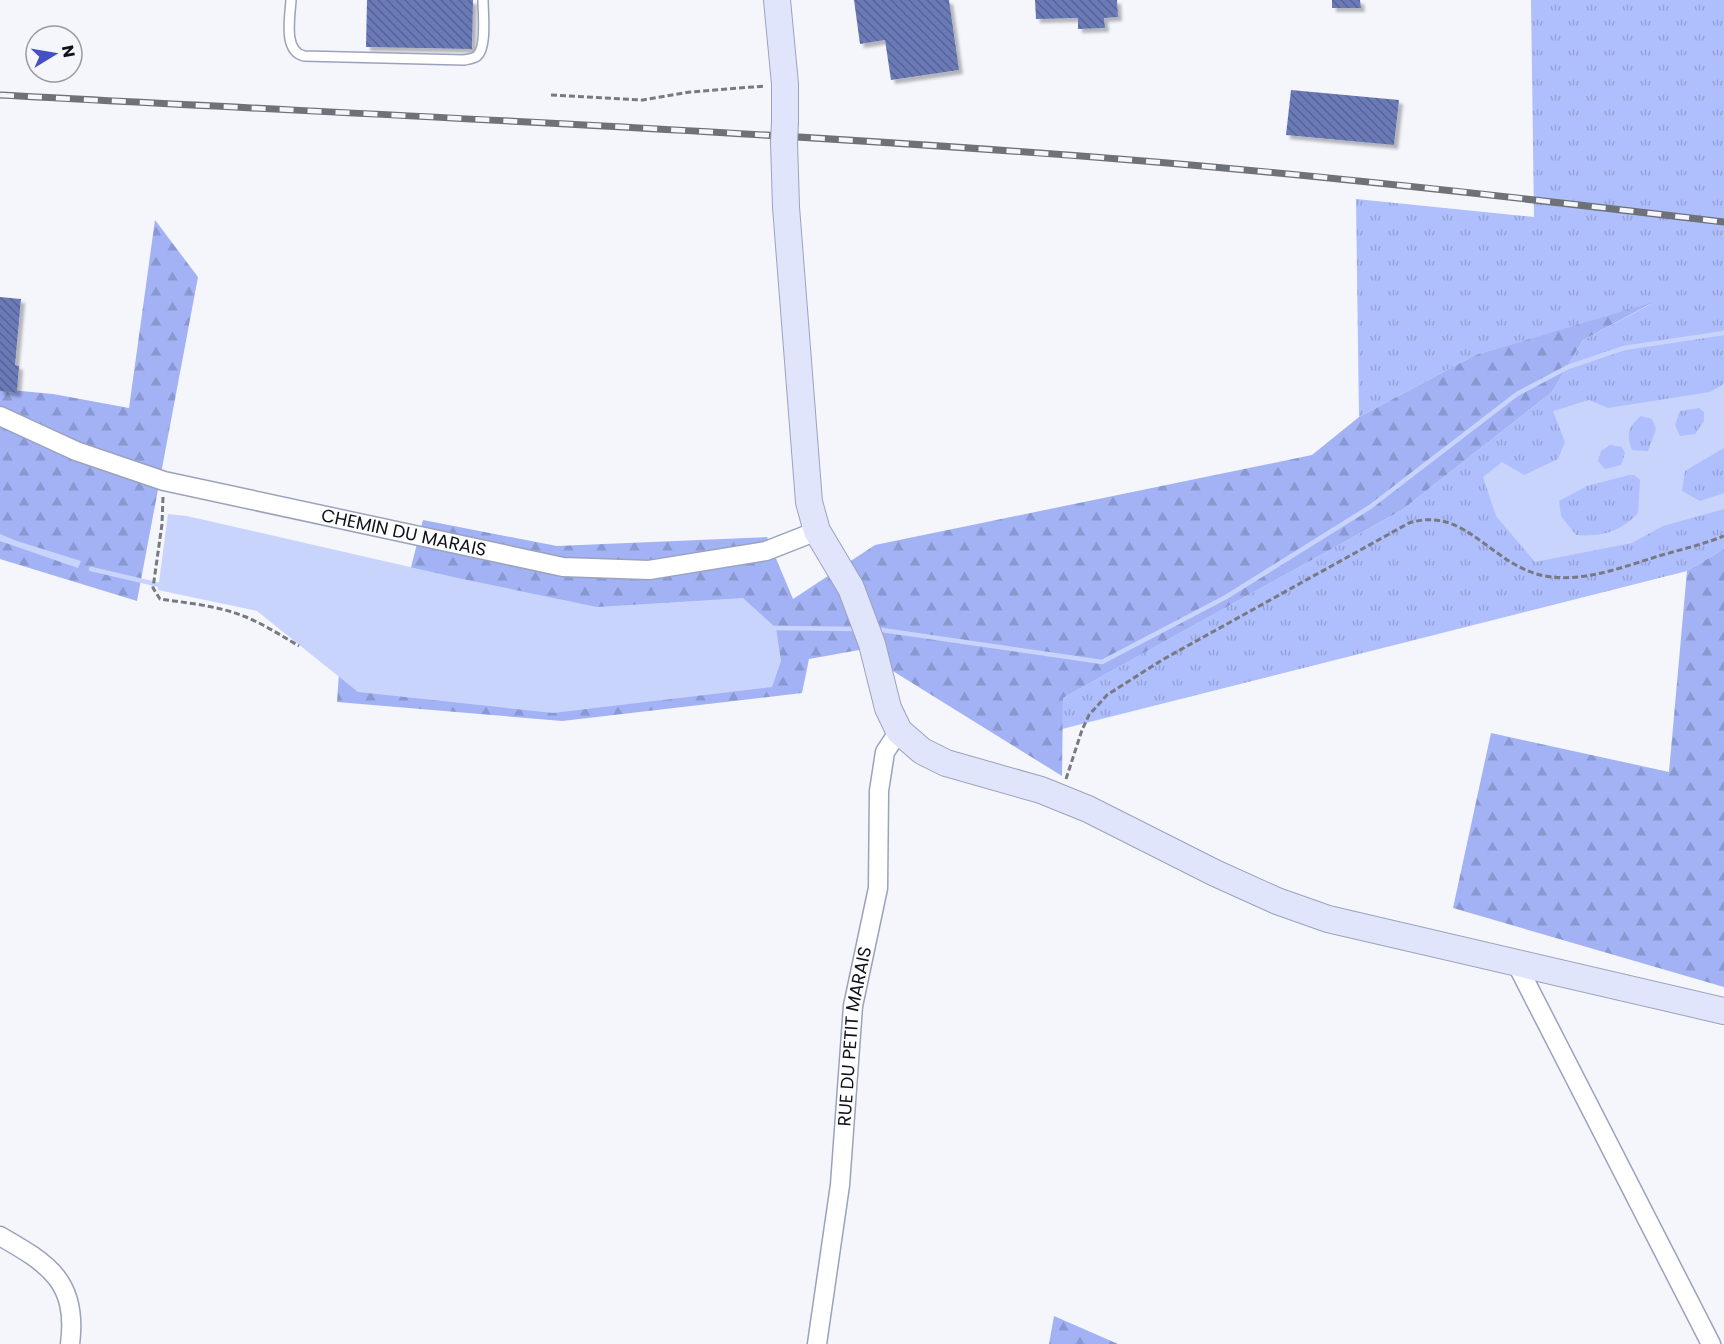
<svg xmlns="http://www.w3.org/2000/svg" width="1724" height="1344" viewBox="0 0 1724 1344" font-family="Poppins,sans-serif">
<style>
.grass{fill:url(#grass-tufts)}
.forest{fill:url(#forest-firs)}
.water{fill:#c9d4fd;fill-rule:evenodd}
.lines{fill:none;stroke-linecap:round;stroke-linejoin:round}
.stream{stroke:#c9d4fd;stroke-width:4.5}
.building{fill:url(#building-back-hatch);filter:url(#shadow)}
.lane-casing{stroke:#9ba2bc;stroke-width:12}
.street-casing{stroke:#9ba2bc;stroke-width:21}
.secondary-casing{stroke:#9ba2bc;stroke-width:28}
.path{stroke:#787a82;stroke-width:3;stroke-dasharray:6 3;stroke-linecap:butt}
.lane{stroke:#fff;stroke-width:9}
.street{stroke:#fff;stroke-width:18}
.secondary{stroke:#e0e5fb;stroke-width:26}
.rail-casing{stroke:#6f7178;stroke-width:7}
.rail{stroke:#f4f6fc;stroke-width:4.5;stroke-dasharray:14;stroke-linecap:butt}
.secondary-bridge-casing{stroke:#9ba2bc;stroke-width:28;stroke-linecap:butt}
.secondary-bridge{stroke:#e0e5fb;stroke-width:26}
.labels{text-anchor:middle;stroke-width:6;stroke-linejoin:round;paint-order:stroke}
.street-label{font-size:18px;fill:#10121b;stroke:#f4f6fc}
</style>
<defs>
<pattern id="grass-tufts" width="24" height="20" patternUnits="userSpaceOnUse" patternTransform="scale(1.5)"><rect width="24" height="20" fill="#afbefc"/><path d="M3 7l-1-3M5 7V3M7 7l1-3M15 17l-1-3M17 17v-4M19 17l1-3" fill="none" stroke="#96a2d7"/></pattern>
<pattern id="forest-firs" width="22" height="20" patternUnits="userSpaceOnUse" patternTransform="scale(1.5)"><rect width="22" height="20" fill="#a2b2f4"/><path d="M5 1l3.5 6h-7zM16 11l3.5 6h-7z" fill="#8a98d1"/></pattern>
<pattern id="building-back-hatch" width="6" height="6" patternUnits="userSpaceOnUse" patternTransform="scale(1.5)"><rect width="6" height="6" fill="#6b7ab7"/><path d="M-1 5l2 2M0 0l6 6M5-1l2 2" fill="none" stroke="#576394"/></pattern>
<filter id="shadow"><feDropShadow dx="4" dy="4" stdDeviation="1.5" flood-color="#0004"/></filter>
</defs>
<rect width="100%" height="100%" fill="#f4f6fc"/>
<!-- grass -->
<path class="grass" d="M 1531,0 L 1724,0 L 1724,549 L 1687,571 L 1062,729 L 1063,698 L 1402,510 L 1552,392 L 1583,340 L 1651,304 L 1475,355 L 1359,417 L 1356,199 L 1534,217 Z"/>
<!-- forest -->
<g class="forest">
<path d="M 155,220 L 198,277 L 137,601 L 0,559 L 0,389 L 53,394 L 129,408 Z"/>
<path d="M 1654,302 L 1583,340 L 1552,392 L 1402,510 L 1063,698 L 1062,776 L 859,650 L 809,659 L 802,693 L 562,721 L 337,702 L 344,603 L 402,603 L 423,520 L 557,546 L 767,537 L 793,599 L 875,545 L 1312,455 L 1359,417 L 1475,355 Z"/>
<path d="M 1724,549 L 1724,987 L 1453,908 L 1491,733 L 1669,772 L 1687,571 Z"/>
<path d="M 1054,1316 L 1118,1344 L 1049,1344 Z"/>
</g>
<!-- water -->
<g class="water">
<path d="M 1724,384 L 1724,448 L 1685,471 L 1682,491 L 1700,501 L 1724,493 L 1724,509 L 1663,526 L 1632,543 L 1535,562 L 1496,516 L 1483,477 L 1502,462 L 1524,475 L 1558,459 L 1565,442 L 1553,411 L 1589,400 L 1608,408 L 1710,392 ZM 1699,408 L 1704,412 L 1704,421 L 1695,434 L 1680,436 L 1675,425 L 1680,411 ZM 1641,416 L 1652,419 L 1656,429 L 1648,451 L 1632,450 C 1626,434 1628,427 1641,416 ZM 1610,445 L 1622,447 L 1625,453 L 1621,465 L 1605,469 L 1598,461 L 1601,451 ZM 1629,475 L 1634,475 L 1640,480 L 1638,513 C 1620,532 1602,537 1576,535 L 1561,516 L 1559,501 L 1587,486 Z"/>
<path d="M 168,514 L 187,516 L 458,578 L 597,607 L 743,598 L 776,628 L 781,661 L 772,687 L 553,713 L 358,692 L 257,611 L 158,590 Z"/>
<path d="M 0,534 L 17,541 L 81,561 L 78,568 L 0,541 Z"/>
</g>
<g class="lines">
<!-- stream -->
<g class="stream">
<path d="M 91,569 L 164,586"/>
<path d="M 773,628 L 857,629"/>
<path d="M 875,629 L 1102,662 L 1226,597 L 1370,507 L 1517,394 L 1568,367 L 1624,348 L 1724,333"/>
</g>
</g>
<!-- building -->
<g class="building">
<path d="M 367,0 L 473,0 L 472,49 L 366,47 Z"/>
<path d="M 854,0 L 949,0 L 959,70 L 891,80 L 885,40 L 860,44 Z"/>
<path d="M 1035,0 L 1117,0 L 1118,17 L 1104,18 L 1105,28 L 1078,29 L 1078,18 L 1036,19 Z"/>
<path d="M 1332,0 L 1360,0 L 1361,8 L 1332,8 Z"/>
<path d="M 1291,90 L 1399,100 L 1394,145 L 1286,135 Z"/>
<path d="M 0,297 L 21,299 L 15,365 L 19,366 L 17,393 L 0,391 Z"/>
</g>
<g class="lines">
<!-- lane casing -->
<g class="lane-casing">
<path id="lane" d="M 291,0 C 290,18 283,51 304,56 L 464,60 C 469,59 473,59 477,56 C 487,48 483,13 483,0"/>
</g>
<!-- street casing -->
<g class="street-casing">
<g id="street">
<path id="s1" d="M 0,416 L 76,451 L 164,481 L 563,567 L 649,570 L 766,551 L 817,531"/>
<path d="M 1516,963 L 1711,1344"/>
<path d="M 0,1236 C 49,1264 78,1282 70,1344"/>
<path id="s2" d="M 817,1344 L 840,1185 L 853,1006 L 878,888 L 879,791 L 885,752 L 899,731"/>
</g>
</g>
<!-- secondary casing -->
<g class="secondary-casing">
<g id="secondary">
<path d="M 777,0 L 785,84 L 785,122"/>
<path d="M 784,142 L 786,207 L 809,502 L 817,531 L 851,588 L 872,644 L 888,708 L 899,731 L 922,751 L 946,763 L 1041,790 L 1088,809 L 1215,873 L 1277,901 L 1328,919 L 1724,1011"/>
</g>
</g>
<!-- path -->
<g class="path">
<path d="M 551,95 L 643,100 L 690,92 L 765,86"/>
<path d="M 163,497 L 162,524 L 153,588 L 160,599 C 188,603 219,606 246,617 C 265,625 282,636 299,646"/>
<path d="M 1066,779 L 1082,730 L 1089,715 L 1107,695 L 1162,660 L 1409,523 C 1466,505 1491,566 1545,576 C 1585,583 1625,566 1662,555 C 1683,549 1704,544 1724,536"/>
</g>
<!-- lane -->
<use href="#lane" class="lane"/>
<!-- street -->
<use href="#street" class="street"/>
<!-- secondary -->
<use href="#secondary" class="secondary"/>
<!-- rail casing -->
<g class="rail-casing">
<path id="rail" d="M 0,95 C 373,115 747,130 1119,159 C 1321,175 1523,198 1724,222"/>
</g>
<!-- rail -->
<use href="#rail" class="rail"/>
<!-- secondary-bridge casing -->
<g class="secondary-bridge-casing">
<path id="secondary-bridge" d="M 784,142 L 785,122"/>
</g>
<!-- secondary-bridge -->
<use href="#secondary-bridge" class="secondary-bridge"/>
</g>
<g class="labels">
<!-- street labels -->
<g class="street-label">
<text dy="6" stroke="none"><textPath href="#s1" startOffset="422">CHEMIN DU MARAIS</textPath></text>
<text dy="6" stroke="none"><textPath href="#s2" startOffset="310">RUE DU PETIT MARAIS</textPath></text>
</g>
</g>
<!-- north arrow -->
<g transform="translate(54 54) rotate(79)"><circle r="28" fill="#f4f6fc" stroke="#999ba2" stroke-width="1.5"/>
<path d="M0-4.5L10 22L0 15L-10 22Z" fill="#4450c4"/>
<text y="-9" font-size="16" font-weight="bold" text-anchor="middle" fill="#10121b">N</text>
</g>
</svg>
